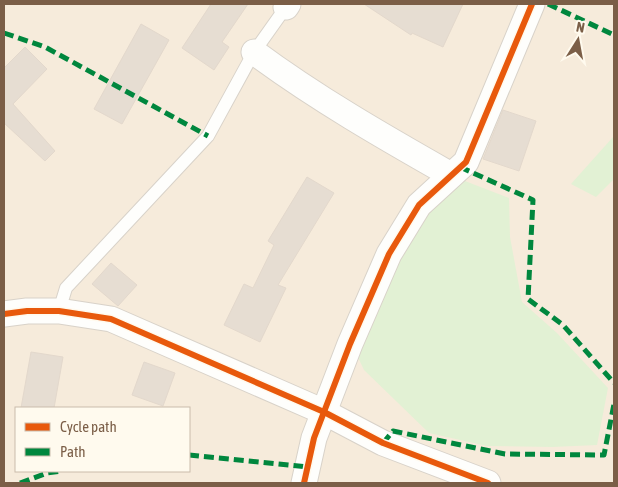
<svg xmlns="http://www.w3.org/2000/svg" width="618" height="487" viewBox="0 0 618 487" font-family="'Asap Condensed',sans-serif">
<style>
.residential{fill:#f6ebdb;fill-rule:evenodd}
.green{fill:#e2f1d4}
.building{fill:#e6ddd2;stroke:#e3d8cc}
.lines{fill:none;stroke-linecap:round;stroke-linejoin:round}
.service-casing{stroke:#d8d2c9;stroke-width:14}
.minor-casing{stroke:#d8d2c9;stroke-width:27}
.service{stroke:#fefefc;stroke-width:12}
.minor{stroke:#fefefc;stroke-width:25}
.quiet{stroke:#00873e;stroke-width:5;stroke-dasharray:10 5;stroke-linecap:butt}
.cycleway-casing{stroke:#fffaee;stroke-width:9}
.cycleway{stroke:#e8590c;stroke-width:6}
</style>
<rect width="100%" height="100%" fill="#f9f5eb"/>
<!-- residential -->
<path class="residential" d="M 4,4 L 614,4 L 614,483 L 4,483 ZM 16,408 L 189,408 L 189,471 L 16,471 Z"/>
<!-- green -->
<g class="green">
<path d="M 614,136 L 614,179 L 596,197 L 571,184 Z"/>
<path d="M 465,181 L 509,198 L 510,237 L 522,302 L 557,333 L 608,388 L 597,445 L 552,447 L 487,446 L 429,433 L 364,370 L 355,351 L 372,305 L 430,206 Z"/>
</g>
<!-- building -->
<g class="building">
<path d="M 211,4 L 248,4 L 222,42 L 229,47 L 214,70 L 182,48 Z"/>
<path d="M 364,4 L 463,4 L 443,47 L 412,33 L 411,35 Z"/>
<path d="M 141,24 L 169,40 L 122,124 L 94,109 Z"/>
<path d="M 25,47 L 47,69 L 13,104 L 55,151 L 45,161 L 4,123 L 4,68 Z"/>
<path d="M 503,110 L 536,121 L 519,171 L 483,159 Z"/>
<path d="M 307,177 L 334,193 L 278,285 L 286,288 L 260,342 L 224,325 L 244,284 L 253,288 L 274,245 L 268,241 Z"/>
<path d="M 111,263 L 137,285 L 118,306 L 92,284 Z"/>
<path d="M 31,352 L 63,357 L 54,408 L 21,408 Z"/>
<path d="M 144,362 L 175,373 L 163,406 L 132,395 Z"/>
</g>
<g class="lines">
<!-- service casing -->
<g class="service-casing">
<path id="service" d="M 59,311 L 66,288 L 208,136 L 254,52 L 286,7"/>
</g>
<!-- minor casing -->
<g class="minor-casing">
<g id="minor">
<path d="M 286,7 L 288,4"/>
<path d="M 254,52 C 316,98 384,137 451,175"/>
<path d="M 4,314 L 27,311 L 59,311 L 111,319 L 324,412 L 383,443 L 488,483"/>
<path d="M 304,483 L 314,438 L 350,344 L 389,254 L 419,205 L 466,162 L 532,4"/>
</g>
</g>
<!-- service -->
<use href="#service" class="service"/>
<!-- minor -->
<use href="#minor" class="minor"/>
<!-- quiet -->
<g class="quiet">
<path d="M 548,4 L 614,35"/>
<path d="M 4,33 L 45,47 L 208,136"/>
<path d="M 460,167 L 533,200 L 528,299 L 563,325 L 614,383"/>
<path d="M 383,443 L 393,431 L 505,454 L 604,455 L 614,404"/>
<path d="M 189,455 L 308,467"/>
<path d="M 20,483 L 47,473 L 62,471"/>
</g>
<!-- cycleway casing -->
<g class="cycleway-casing">
<g id="cycleway">
<path d="M 4,314 L 27,311 L 59,311 L 111,319 L 324,412 L 383,443 L 488,483"/>
<path d="M 304,483 L 314,438 L 350,344 L 389,254 L 419,205 L 466,162 L 532,4"/>
</g>
</g>
<!-- cycleway -->
<use href="#cycleway" class="cycleway"/>
</g>
<!-- border -->
<rect width="618" height="487" fill="none" stroke="#7b5e47" stroke-width="10"/>
<!-- legend -->
<rect x="15" y="407" width="175" height="65" fill="#fffaee" stroke="#cabcab"/>
<rect x="25" y="423" width="25" height="8" fill="#e8590c" stroke="#cabcab"/>
<text x="60" y="432" font-size="15" fill="#7b5e47">Cycle path</text>
<rect x="25" y="448" width="25" height="8" fill="#00873e" stroke="#cabcab"/>
<text x="60" y="457" font-size="15" fill="#7b5e47">Path</text>
<!-- north arrow -->
<g transform="translate(578 40) rotate(11)" stroke="#fffaee" stroke-width="4" paint-order="stroke">
<path d="M0-4L9 19L0 12L-9 19Z" fill="#7b5e47"/>
<text y="-8" font-size="14" font-weight="bold" text-anchor="middle" fill="#7b5e47">N</text>
</g>
</svg>
